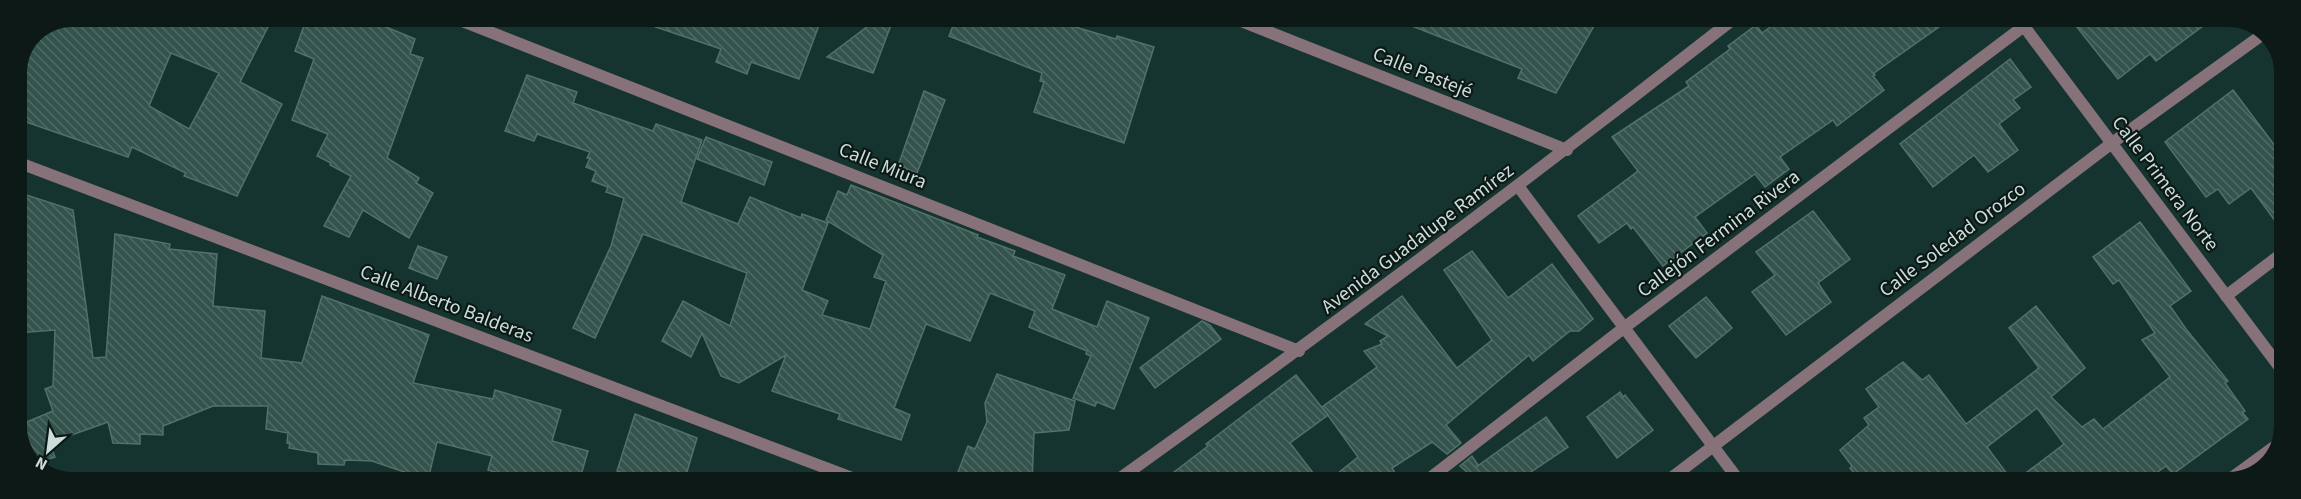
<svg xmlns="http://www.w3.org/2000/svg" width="2301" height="499" viewBox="0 0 2301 499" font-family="'Source Sans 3',sans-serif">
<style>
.building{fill:url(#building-back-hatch);stroke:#51716b;stroke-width:1.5;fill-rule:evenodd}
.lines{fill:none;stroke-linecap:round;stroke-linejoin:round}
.street{stroke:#877279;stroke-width:12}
.labels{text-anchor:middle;stroke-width:4.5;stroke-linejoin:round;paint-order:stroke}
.street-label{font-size:20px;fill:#ccded9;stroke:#0c1916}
</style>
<defs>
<pattern id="building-back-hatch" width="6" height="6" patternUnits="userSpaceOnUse" patternTransform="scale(1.5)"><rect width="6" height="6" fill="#33534c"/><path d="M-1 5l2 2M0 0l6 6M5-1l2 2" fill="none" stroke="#4f6b65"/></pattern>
</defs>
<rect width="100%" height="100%" fill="#15342f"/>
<!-- building -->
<g class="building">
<path d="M 71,16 L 250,17 L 270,23 L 240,82 L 282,104 L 237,196 L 184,176 L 186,173 L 132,147 L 128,157 L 17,119 L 16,71 L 33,32 ZM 171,53 L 219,73 L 189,129 L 149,106 Z"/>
<path d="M 307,17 L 362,17 L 415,39 L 410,54 L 423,58 L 387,158 L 419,178 L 416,183 L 433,193 L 409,238 L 363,210 L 349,237 L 324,226 L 351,176 L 330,165 L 331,163 L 317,156 L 328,134 L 292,120 L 314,59 L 295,51 Z"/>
<path d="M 638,17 L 822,17 L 799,79 L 751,62 L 747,74 L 716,62 L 721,49 L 638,21 Z"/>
<path d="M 880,17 L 894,17 L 873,73 L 827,57 Z"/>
<path d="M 953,17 L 1041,17 L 1116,39 L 1117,36 L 1154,47 L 1124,143 L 1034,112 L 1044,82 L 1040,81 L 1042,73 L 949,36 L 953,26 Z"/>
<path d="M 1394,17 L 1599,17 L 1556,93 L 1518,78 L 1522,69 L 1394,19 Z"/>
<path d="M 1784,17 L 1953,17 L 1874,73 L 1875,75 L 1873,76 L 1884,90 L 1837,126 L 1833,120 L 1780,157 L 1789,169 L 1765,187 L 1755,174 L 1695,217 L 1707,233 L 1663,266 L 1633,227 L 1631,229 L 1627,223 L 1599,243 L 1578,216 L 1638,171 L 1612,137 L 1689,86 L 1686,82 L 1730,49 L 1728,46 L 1756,25 L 1762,33 Z"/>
<path d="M 2069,17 L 2215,17 L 2156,61 L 2150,54 L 2118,79 Z"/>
<path d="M 2010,59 L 2031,87 L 2013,100 L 2020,108 L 1999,124 L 2018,150 L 1988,172 L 1974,155 L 1933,187 L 1900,144 Z"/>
<path d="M 527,75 L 577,92 L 573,103 L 653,131 L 656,124 L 702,140 L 681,202 L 738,224 L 750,197 L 801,218 L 802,214 L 828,223 L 802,290 L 828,301 L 822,315 L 870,329 L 886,281 L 874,277 L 883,255 L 826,220 L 838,191 L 847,195 L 851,185 L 978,235 L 977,237 L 1015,251 L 1013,256 L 1065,275 L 1052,309 L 1097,327 L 1107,301 L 1149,318 L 1114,409 L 1097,402 L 1095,406 L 1073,398 L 1091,356 L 1086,354 L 1087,351 L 1029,327 L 1035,311 L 990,293 L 970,341 L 926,324 L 894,408 L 910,415 L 901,440 L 838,419 L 840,414 L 772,391 L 786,355 L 739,383 L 721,376 L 702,333 L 691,357 L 662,341 L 683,301 L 730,326 L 747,273 L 643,234 L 595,338 L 573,328 L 611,246 L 624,198 L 606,192 L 608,187 L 592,181 L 596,171 L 586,167 L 590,158 L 587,158 L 590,152 L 537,134 L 534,141 L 505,131 Z"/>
<path d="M 2233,90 L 2284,158 L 2284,233 L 2251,188 L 2229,204 L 2218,189 L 2206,197 L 2165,142 Z"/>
<path d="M 924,91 L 945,100 L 917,173 L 898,166 Z"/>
<path d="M 706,137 L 772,162 L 764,185 L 697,159 Z"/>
<path d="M 17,192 L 73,210 L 93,358 L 106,357 L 115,234 L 170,244 L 169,249 L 217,254 L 213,306 L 265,311 L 261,358 L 302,363 L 322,296 L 429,335 L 413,383 L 493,399 L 495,390 L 561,410 L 552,441 L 588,451 L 579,482 L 527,482 L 488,470 L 492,456 L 437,442 L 428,480 L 372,461 L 345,460 L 344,465 L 318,464 L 318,453 L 289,448 L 290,444 L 287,443 L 288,433 L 266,429 L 268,406 L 213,406 L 163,426 L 163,435 L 140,434 L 140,444 L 113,443 L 108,422 L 49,443 L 55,457 L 31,465 L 17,434 L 17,426 L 53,411 L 45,389 L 53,386 L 55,330 L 17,333 Z"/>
<path d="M 1813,211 L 1850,259 L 1818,283 L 1831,302 L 1786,335 L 1752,292 L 1775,275 L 1756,252 Z"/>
<path d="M 2140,222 L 2191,291 L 2170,306 L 2186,329 L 2228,381 L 2225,383 L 2245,411 L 2242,412 L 2248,419 L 2173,474 L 2166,466 L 2144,482 L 2014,482 L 2064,444 L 2037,408 L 1987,447 L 2013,482 L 1861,482 L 1850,468 L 1852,466 L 1840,450 L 1869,425 L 1864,418 L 1879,407 L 1866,389 L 1903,362 L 1922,380 L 1929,375 L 1966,424 L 2039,368 L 2009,328 L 2036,306 L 2085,368 L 2051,397 L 2082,427 L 2094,419 L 2103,429 L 2170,377 L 2142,340 L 2155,333 L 2119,280 L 2113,284 L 2093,257 Z"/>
<path d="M 418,246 L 447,257 L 437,279 L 409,268 Z"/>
<path d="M 1472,251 L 1508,298 L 1552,264 L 1593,319 L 1579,331 L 1570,331 L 1533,361 L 1529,355 L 1446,425 L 1461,443 L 1447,454 L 1432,442 L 1392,468 L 1395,473 L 1382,482 L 1327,482 L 1358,457 L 1322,407 L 1377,367 L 1364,351 L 1382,344 L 1380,341 L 1388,336 L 1365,324 L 1402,296 L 1457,368 L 1492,340 L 1444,270 Z"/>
<path d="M 1706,297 L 1732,328 L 1696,358 L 1669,326 Z"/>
<path d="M 1202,321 L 1210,325 L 1221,339 L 1155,388 L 1140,368 Z"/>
<path d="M 997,374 L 1075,401 L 1069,430 L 1034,433 L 1032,482 L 982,482 L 958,472 L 968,446 L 975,449 L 987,422 L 985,403 Z"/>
<path d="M 1296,375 L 1328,415 L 1290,443 L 1320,482 L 1161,482 L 1208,446 L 1206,444 Z"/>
<path d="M 1620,392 L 1623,397 L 1625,395 L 1653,430 L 1617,458 L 1587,417 Z"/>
<path d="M 635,414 L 697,438 L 684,482 L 636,482 L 637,476 L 617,471 Z"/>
<path d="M 1546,417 L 1568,447 L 1516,482 L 1454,482 L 1468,473 L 1460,466 L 1472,456 L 1478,465 L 1476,467 Z"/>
</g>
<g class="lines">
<!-- street -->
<g class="street">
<path d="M 452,17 L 1299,351"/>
<path d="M 1231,17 L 1567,150"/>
<path d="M 2017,17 L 2284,373"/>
<path d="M 17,162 L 863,482"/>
<path d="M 1518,186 L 1740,482"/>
<path d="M 2226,296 L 2284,252"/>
<path d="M 179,482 L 210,479 L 275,482"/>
<path d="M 1115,482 C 1326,331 1532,177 1736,17"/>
<path d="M 1425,482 L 1625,327 L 2036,17"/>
<path d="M 1666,482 L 2112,143 L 2266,32"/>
<path d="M 2226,482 L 2282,441"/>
</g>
</g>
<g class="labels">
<!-- street labels -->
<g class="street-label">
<text transform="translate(1423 72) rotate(22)" y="7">Calle Pastejé</text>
<text transform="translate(883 165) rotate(22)" y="7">Calle Miura</text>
<text transform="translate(2166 183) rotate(53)" y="7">Calle Primera Norte</text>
<text transform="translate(1718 233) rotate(-37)" y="7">Callejón Fermina Rivera</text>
<text transform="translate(1417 238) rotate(-37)" y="7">Avenida Guadalupe Ramírez</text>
<text transform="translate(1952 239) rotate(-37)" y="7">Calle Soledad Orozco</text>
<text transform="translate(447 303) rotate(21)" y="7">Calle Alberto Balderas</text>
</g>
</g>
<!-- crop -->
<path d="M0 0H2301V499H0ZM72 27H2229A45 45 0 0 1 2274 72V427A45 45 0 0 1 2229 472H72A45 45 0 0 1 27 427V72A45 45 0 0 1 72 27Z" fill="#0c1916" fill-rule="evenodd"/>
<!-- north arrow -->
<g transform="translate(48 451) rotate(208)" stroke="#0c1916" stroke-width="4.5" paint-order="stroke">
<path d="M0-4.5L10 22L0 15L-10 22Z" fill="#ccded9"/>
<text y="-9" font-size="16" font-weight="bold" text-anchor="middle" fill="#ccded9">N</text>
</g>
</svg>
